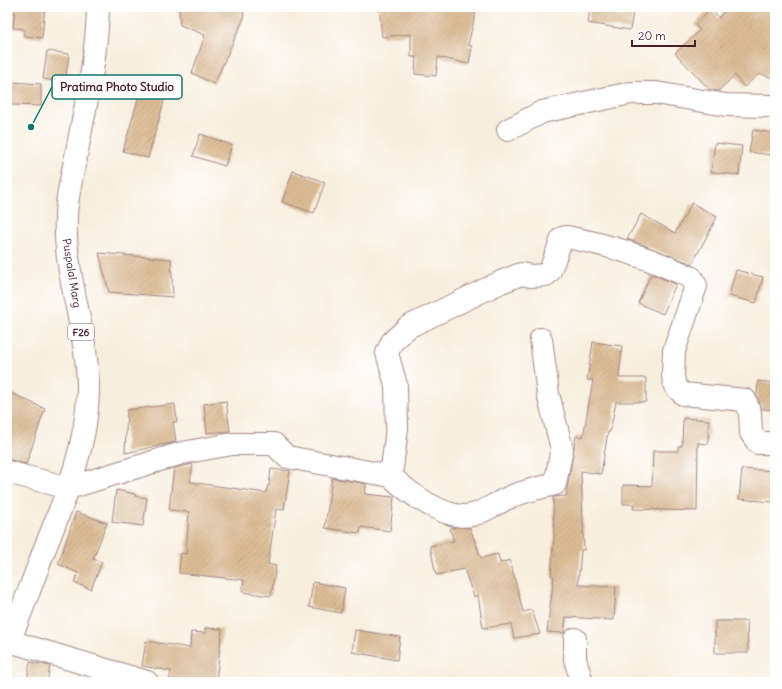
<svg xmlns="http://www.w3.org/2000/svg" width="782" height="689" viewBox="0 0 782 689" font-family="Delius,sans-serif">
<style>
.building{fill:url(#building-hatch)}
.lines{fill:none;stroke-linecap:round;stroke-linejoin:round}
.minor-casing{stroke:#a18684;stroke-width:24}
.major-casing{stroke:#a18684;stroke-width:24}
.minor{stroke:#fff;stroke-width:22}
.major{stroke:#fff;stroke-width:22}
.labels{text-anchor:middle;stroke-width:3.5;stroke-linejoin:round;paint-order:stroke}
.shield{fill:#fff;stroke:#80626b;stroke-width:1}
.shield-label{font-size:10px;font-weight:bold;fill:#4a1f2b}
.street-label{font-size:11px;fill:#4a1f2b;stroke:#fff}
.leader{fill:none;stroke:#0f766e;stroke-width:1.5}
.callout-dot{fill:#0f766e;stroke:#fff;stroke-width:1.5}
.callout{fill:#fff;stroke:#0f766e;stroke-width:1.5}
.callout-label{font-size:12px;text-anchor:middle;font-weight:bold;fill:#4a1f2b}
</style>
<defs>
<pattern id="building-hatch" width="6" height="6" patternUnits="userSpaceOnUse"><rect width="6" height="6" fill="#dbbc95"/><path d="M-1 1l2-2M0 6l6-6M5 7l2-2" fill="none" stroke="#bda181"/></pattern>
</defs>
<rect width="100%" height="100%" fill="#fff"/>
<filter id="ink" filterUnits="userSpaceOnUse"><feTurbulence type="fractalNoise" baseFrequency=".025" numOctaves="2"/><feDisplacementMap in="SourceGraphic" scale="8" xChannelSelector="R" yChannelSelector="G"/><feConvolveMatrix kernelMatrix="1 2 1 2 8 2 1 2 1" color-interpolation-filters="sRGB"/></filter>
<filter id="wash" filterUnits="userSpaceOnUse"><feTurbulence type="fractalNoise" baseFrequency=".012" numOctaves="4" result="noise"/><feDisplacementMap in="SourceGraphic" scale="16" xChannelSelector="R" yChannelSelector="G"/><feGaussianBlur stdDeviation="0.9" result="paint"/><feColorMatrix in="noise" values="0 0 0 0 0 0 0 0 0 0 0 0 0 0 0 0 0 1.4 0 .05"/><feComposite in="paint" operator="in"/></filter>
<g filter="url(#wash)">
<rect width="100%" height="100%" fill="#f8eede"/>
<g id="blocks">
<!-- building -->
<g class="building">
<path d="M 15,7 L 45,7 L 42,38 L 24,36 L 24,29 L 13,28 Z"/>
<path d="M 179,7 L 243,7 L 244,18 L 214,84 L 192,73 L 205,35 L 180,25 Z"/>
<path d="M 379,7 L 477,7 L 468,45 L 472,46 L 469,64 L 438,57 L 436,76 L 415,74 L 416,57 L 411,57 L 411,34 L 382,37 Z"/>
<path d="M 590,7 L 634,7 L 630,30 L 588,23 Z"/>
<path d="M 727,7 L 775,7 L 775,78 L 759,74 L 744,87 L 735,75 L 718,91 L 709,89 L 675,53 L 700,30 L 695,25 L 710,8 L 719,18 Z"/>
<path d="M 47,51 L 69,54 L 65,83 L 43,79 Z"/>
<path d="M 12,82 L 41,84 L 41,106 L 11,105 Z"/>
<path d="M 141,89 L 165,98 L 148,158 L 123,151 Z"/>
<path d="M 753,130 L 775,133 L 771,155 L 749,152 Z"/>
<path d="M 200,134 L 232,145 L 225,166 L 193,156 Z"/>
<path d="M 715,143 L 742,146 L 739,175 L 711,172 Z"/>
<path d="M 293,171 L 325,182 L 314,213 L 282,202 Z"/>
<path d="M 692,203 L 717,217 L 692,264 L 627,239 L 641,214 L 675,233 Z"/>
<path d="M 99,253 L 171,259 L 173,297 L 109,292 Z"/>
<path d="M 736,270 L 763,277 L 756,303 L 729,296 Z"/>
<path d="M 651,274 L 676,284 L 663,314 L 638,303 Z"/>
<path d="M 593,342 L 622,346 L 619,378 L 646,378 L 646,402 L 616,402 L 610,432 L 608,432 L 601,474 L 581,471 L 584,550 L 581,550 L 578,585 L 616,587 L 614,620 L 566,617 L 564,633 L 547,632 L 554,576 L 551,576 L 554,538 L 553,497 L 566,496 L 576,436 L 583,437 L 593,380 L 587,380 Z"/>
<path d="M 758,381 L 775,383 L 775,410 L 762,409 L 757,395 Z"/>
<path d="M 7,391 L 45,409 L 26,464 L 7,459 Z"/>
<path d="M 226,401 L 230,431 L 207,433 L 204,404 Z"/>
<path d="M 175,404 L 177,422 L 173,422 L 176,442 L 125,453 L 127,410 Z"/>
<path d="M 683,418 L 709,420 L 708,444 L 698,443 L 697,511 L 633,509 L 634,504 L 623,504 L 623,485 L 652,486 L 653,451 L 678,451 L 678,446 L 682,446 Z"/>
<path d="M 193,464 L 190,482 L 266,493 L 268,485 L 269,486 L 271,469 L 290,471 L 284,510 L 276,509 L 268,564 L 276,566 L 271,596 L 242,592 L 244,580 L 179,573 L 181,553 L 186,554 L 189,512 L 169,510 L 174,468 Z"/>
<path d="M 742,469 L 775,471 L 773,502 L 739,499 Z"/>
<path d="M 332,478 L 366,484 L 365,494 L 394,497 L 390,531 L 361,527 L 360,533 L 325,528 Z"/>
<path d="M 116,490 L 135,494 L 135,496 L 147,498 L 143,526 L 112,522 Z"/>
<path d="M 76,512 L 107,523 L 93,559 L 102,562 L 91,589 L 74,583 L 78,573 L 58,564 Z"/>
<path d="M 455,527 L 470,528 L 481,558 L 498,554 L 500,563 L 510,560 L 523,612 L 532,610 L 540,634 L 514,638 L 511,624 L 483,628 L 478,595 L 474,597 L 464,569 L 436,575 L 430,546 L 454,541 L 450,529 Z"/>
<path d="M 313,582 L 345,588 L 341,613 L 309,607 Z"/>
<path d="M 715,621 L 747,621 L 748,653 L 715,653 Z"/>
<path d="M 205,628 L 222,629 L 216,682 L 169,682 L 171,671 L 142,666 L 146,641 L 190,648 L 191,632 L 205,633 Z"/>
<path d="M 355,630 L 400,637 L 397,660 L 352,652 Z"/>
<path d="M 30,662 L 50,666 L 47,682 L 27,680 Z"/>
</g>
</g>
</g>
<g filter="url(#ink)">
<use href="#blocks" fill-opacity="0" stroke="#a18684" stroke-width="1"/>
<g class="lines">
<!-- minor casing -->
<g class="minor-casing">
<g id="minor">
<path d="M 508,130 L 542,112 L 631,93 L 656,93 L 726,105 L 775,106"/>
<path d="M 7,472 L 69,488 L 182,453 L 232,444 L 274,444 L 287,457 L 391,476 C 408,493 447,521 472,515 C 484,512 497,503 508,498 C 523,491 539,488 555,484 L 562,449 L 548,394 L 541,339"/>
<path d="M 391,476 L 397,428 L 396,385 L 387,353 L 392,342 L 408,327 L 501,282 L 521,274 L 531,276 L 546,275 L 550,271 L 562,238 L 567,237 C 610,245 653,259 692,278 L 696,286 L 674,351 L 673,377 L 675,386 L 683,394 L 745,400 L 750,413 L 751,433 L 758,443 L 775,443"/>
<path d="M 575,639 L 575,659 L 582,682"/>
<path d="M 9,641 L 147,682"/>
</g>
</g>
<!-- major casing -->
<g class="major-casing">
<path id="major" d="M 7,646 C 21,614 33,580 45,548 C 65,498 87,447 88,392 C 89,333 63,275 66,216 C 67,194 73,172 77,151 C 86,103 97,56 98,7"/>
</g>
<!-- minor -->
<use href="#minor" class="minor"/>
<!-- major -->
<use href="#major" class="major"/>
</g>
</g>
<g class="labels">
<!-- shield labels -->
<rect class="shield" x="68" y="324" width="26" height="16" rx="3"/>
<g class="shield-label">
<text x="81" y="336">F26</text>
</g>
<!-- street labels -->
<g class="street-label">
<text transform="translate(72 273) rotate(81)" y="4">Puspalal Marg</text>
</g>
</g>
<!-- callouts -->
<path class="leader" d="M31 127L52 87"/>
<circle class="callout-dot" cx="31" cy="127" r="4"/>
<rect class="callout" x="52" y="75" width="130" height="24" rx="4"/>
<g class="callout-label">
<text x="117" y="91">Pratima Photo Studio</text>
</g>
<!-- margin -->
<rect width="782" height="689" fill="none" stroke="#fff" stroke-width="24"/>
<!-- scale -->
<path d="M632 40v6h63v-6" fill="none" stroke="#4a1f2b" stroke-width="2"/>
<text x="638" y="40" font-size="12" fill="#4a1f2b" stroke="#ffffff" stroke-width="3" paint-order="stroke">20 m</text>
</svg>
